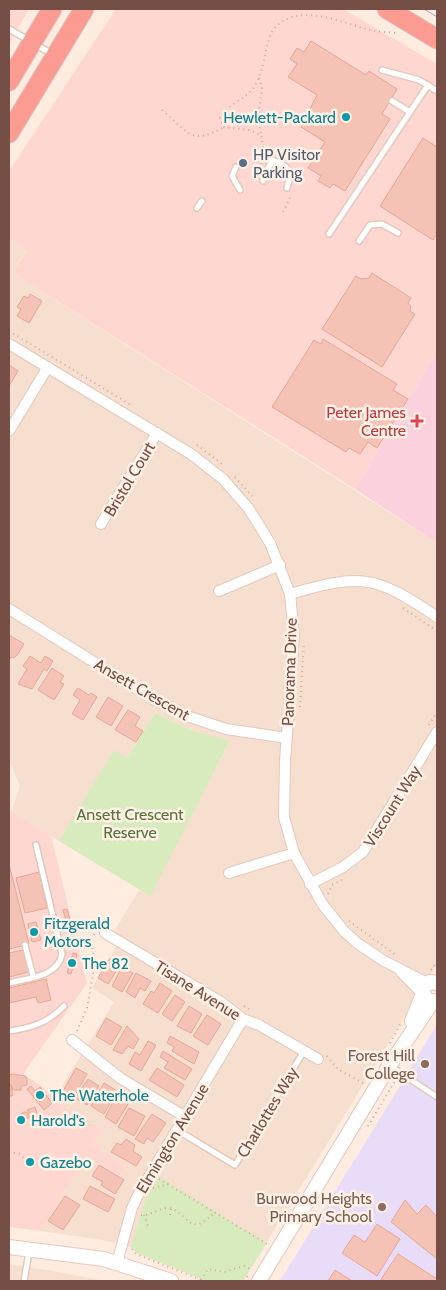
<svg xmlns="http://www.w3.org/2000/svg" width="446" height="1290" viewBox="0 0 446 1290" font-family="Cabin,sans-serif">
<style>
.residential{fill:#f7dfd0}
.commercial{fill:#ffd7d1}
.education{fill:#e9dcf9}
.medical{fill:#fcd1de}
.green{fill:#d8ebbd}
.building{fill:#f4c3b5;stroke:#e8a694}
.lines{fill:none;stroke-linecap:round;stroke-linejoin:round}
.lane-casing{stroke:#e4c8bd;stroke-width:8}
.street-casing{stroke:#e4c8bd;stroke-width:12}
.secondary-casing{stroke:#e9c8ba;stroke-width:16}
.highway-casing{stroke:#d8cdcb;stroke-width:21}
.path{stroke:#d9a698;stroke-width:2;stroke-dasharray:1 4;stroke-linecap:butt}
.lane{stroke:#fff;stroke-width:5}
.street{stroke:#fff;stroke-width:10}
.secondary{stroke:#fff;stroke-width:14}
.highway{stroke:#fc9b91;stroke-width:19}
.tram{stroke:#ad9ec6;stroke-width:1}
.culture-dot{fill:#0f9aa8;stroke:#fff1e6;stroke-width:2}
.service-dot{fill:#5c6f8a;stroke:#fff1e6;stroke-width:2}
.health-dot{fill:#e0444e;stroke:#fff1e6;stroke-width:2}
.education-dot{fill:#8d6e63;stroke:#fff1e6;stroke-width:2}
.labels{text-anchor:middle;stroke-width:5;stroke-linejoin:round;paint-order:stroke}
.culture-label{font-size:16px;fill:#0d838f;stroke:#fff1e6;text-anchor:start}
.service-label{font-size:16px;fill:#4e5e75;stroke:#fff1e6;text-anchor:start}
.health-label{font-size:16px;fill:#be3a42;stroke:#fff1e6;text-anchor:end}
.street-label{font-size:16px;fill:#754e45;stroke:#fff1e6}
.park-label{font-size:16px;fill:#56753b;stroke:#fff1e6}
.education-label{font-size:16px;fill:#785e54;stroke:#fff1e6;text-anchor:end}
</style>
<rect width="100%" height="100%" fill="#fdecdf"/>
<!-- residential -->
<g class="residential">
<path d="M 9,238 L 27,249 L 13,273 L 437,543 L 437,964 L 243,1281 L 206,1281 L 136,1253 L 131,1247 L 102,1240 L 41,1231 L 86,1156 L 119,1176 L 126,1166 L 93,1146 L 102,1130 L 53,1101 L 114,1002 L 92,988 L 119,942 L 111,937 L 139,890 L 149,895 L 230,742 L 191,730 L 155,713 L 127,758 L 114,751 L 59,841 L 11,812 L 20,786 L 9,760 Z"/>
<path d="M 9,1264 L 53,1271 L 105,1281 L 9,1281 Z"/>
</g>
<!-- commercial -->
<g class="commercial">
<path d="M 9,9 L 29,9 L 9,44 Z"/>
<path d="M 116,9 L 343,9 L 437,64 L 437,352 L 355,489 L 13,273 L 27,250 L 9,238 L 9,171 Z"/>
<path d="M 9,810 L 51,836 L 87,983 L 23,1074 L 56,1096 L 54,1101 L 102,1130 L 93,1146 L 126,1166 L 119,1176 L 86,1156 L 41,1231 L 9,1227 Z"/>
</g>
<!-- education -->
<path class="education" d="M 437,1024 L 437,1281 L 280,1281 L 389,1104 Z"/>
<!-- medical -->
<path class="medical" d="M 437,352 L 437,543 L 355,489 Z"/>
<!-- green -->
<g class="green">
<path d="M 155,713 L 191,730 L 230,741 L 150,896 L 59,841 L 114,750 L 127,758 Z"/>
<path d="M 159,1177 L 267,1243 L 243,1281 L 206,1281 L 135,1252 L 131,1247 L 145,1201 Z"/>
</g>
<!-- building -->
<g class="building">
<path d="M 311,41 L 366,75 L 369,71 L 397,89 L 382,114 L 390,119 L 345,191 L 333,184 L 330,188 L 318,181 L 321,176 L 308,168 L 325,142 L 301,127 L 317,95 L 288,77 L 297,64 L 290,59 L 297,48 L 304,52 Z"/>
<path d="M 423,138 L 437,147 L 437,234 L 433,240 L 380,206 Z"/>
<path d="M 372,273 L 411,298 L 408,303 L 411,307 L 410,311 L 415,314 L 382,367 L 322,329 L 356,276 L 361,279 L 369,278 Z"/>
<path d="M 30,294 L 42,301 L 29,323 L 17,316 L 21,309 L 17,307 L 24,296 L 28,298 Z"/>
<path d="M 323,339 L 397,384 L 393,390 L 408,399 L 377,448 L 368,442 L 360,454 L 349,448 L 346,452 L 272,407 L 314,340 L 321,344 Z"/>
<path d="M 9,365 L 18,371 L 9,386 Z"/>
<path d="M 9,635 L 24,644 L 18,654 L 14,658 L 11,657 L 9,661 Z"/>
<path d="M 30,656 L 41,663 L 45,656 L 53,661 L 47,671 L 44,669 L 32,689 L 18,684 L 27,669 L 23,666 Z"/>
<path d="M 52,668 L 64,676 L 60,682 L 64,684 L 54,700 L 38,690 Z"/>
<path d="M 78,688 L 89,695 L 91,693 L 97,697 L 83,720 L 72,714 L 80,700 L 73,695 Z"/>
<path d="M 108,697 L 123,706 L 111,726 L 96,717 Z"/>
<path d="M 128,710 L 140,717 L 135,726 L 143,731 L 136,742 L 115,730 Z"/>
<path d="M 9,864 L 29,944 L 9,949 Z"/>
<path d="M 39,872 L 47,908 L 25,913 L 16,878 Z"/>
<path d="M 67,909 L 71,924 L 67,925 L 63,910 Z"/>
<path d="M 36,922 L 41,940 L 32,942 L 28,924 Z"/>
<path d="M 23,950 L 29,972 L 9,977 L 9,953 Z"/>
<path d="M 73,953 L 77,954 L 71,974 L 67,973 Z"/>
<path d="M 110,958 L 121,964 L 108,984 L 98,978 Z"/>
<path d="M 122,967 L 133,973 L 122,992 L 112,986 Z"/>
<path d="M 136,973 L 151,981 L 145,991 L 140,988 L 135,998 L 126,992 Z"/>
<path d="M 46,979 L 51,1000 L 38,1003 L 36,997 L 9,1003 L 9,988 Z"/>
<path d="M 160,983 L 172,991 L 158,1013 L 143,1004 L 151,991 L 154,993 Z"/>
<path d="M 175,995 L 185,1002 L 172,1021 L 162,1014 Z"/>
<path d="M 189,1006 L 202,1014 L 191,1033 L 177,1026 Z"/>
<path d="M 207,1015 L 221,1024 L 208,1045 L 193,1036 Z"/>
<path d="M 106,1018 L 122,1027 L 111,1045 L 96,1036 Z"/>
<path d="M 127,1026 L 139,1039 L 133,1049 L 128,1046 L 122,1054 L 113,1050 Z"/>
<path d="M 170,1036 L 199,1052 L 194,1064 L 172,1051 L 174,1047 L 167,1043 Z"/>
<path d="M 148,1041 L 156,1045 L 141,1071 L 129,1064 L 135,1052 L 140,1055 Z"/>
<path d="M 163,1051 L 192,1069 L 185,1080 L 164,1068 L 168,1062 L 160,1057 Z"/>
<path d="M 76,1068 L 87,1074 L 74,1097 L 63,1091 Z"/>
<path d="M 157,1068 L 184,1085 L 177,1097 L 149,1080 Z"/>
<path d="M 12,1074 L 25,1076 L 27,1078 L 27,1085 L 21,1086 L 21,1090 L 13,1090 L 11,1085 L 9,1085 L 9,1075 Z"/>
<path d="M 88,1079 L 99,1086 L 87,1105 L 75,1098 Z"/>
<path d="M 104,1083 L 117,1091 L 104,1114 L 91,1106 Z"/>
<path d="M 9,1085 L 11,1085 L 13,1095 L 9,1097 Z"/>
<path d="M 31,1086 L 35,1091 L 40,1087 L 52,1103 L 44,1110 L 27,1089 Z"/>
<path d="M 116,1097 L 128,1104 L 116,1124 L 105,1117 Z"/>
<path d="M 35,1107 L 37,1113 L 32,1116 L 27,1110 Z"/>
<path d="M 129,1108 L 145,1116 L 134,1136 L 118,1127 Z"/>
<path d="M 24,1112 L 27,1112 L 30,1117 L 19,1123 L 16,1117 Z"/>
<path d="M 152,1114 L 166,1123 L 153,1142 L 147,1138 L 144,1144 L 135,1139 Z"/>
<path d="M 126,1139 L 135,1145 L 133,1151 L 142,1157 L 136,1166 L 111,1152 L 117,1143 L 121,1145 Z"/>
<path d="M 99,1165 L 124,1180 L 115,1194 L 101,1185 L 103,1182 L 92,1176 Z"/>
<path d="M 90,1186 L 115,1199 L 108,1212 L 83,1199 Z"/>
<path d="M 65,1196 L 80,1205 L 63,1230 L 48,1221 Z"/>
<path d="M 405,1200 L 417,1214 L 426,1205 L 437,1217 L 437,1259 L 391,1222 Z"/>
<path d="M 377,1224 L 400,1239 L 377,1276 L 342,1253 L 354,1235 L 365,1242 Z"/>
<path d="M 398,1254 L 437,1279 L 437,1281 L 385,1281 L 381,1279 Z"/>
<path d="M 335,1270 L 352,1281 L 328,1281 Z"/>
</g>
<g class="lines">
<!-- lane casing -->
<g class="lane-casing">
<g id="lane">
<path d="M 9,29 L 28,40"/>
<path d="M 35,44 L 52,54"/>
<path d="M 382,70 L 419,80 L 437,91"/>
<path d="M 392,101 L 410,112"/>
<path d="M 261,160 C 274,159 284,163 291,173 L 287,188"/>
<path d="M 236,167 L 232,176 L 240,190"/>
<path d="M 263,181 L 269,166 L 274,161"/>
<path d="M 197,208 L 202,201"/>
<path d="M 329,234 L 428,85"/>
<path d="M 359,241 L 370,225 L 382,224 L 398,233"/>
<path d="M 25,945 L 33,976"/>
<path d="M 9,983 C 28,978 58,977 62,954 L 36,845"/>
<path d="M 9,1031 C 31,1028 48,1023 64,1006"/>
<path d="M 390,1066 L 437,1097"/>
<path d="M 177,1130 L 235,1165 L 304,1051"/>
<path d="M 24,1281 L 29,1252"/>
</g>
</g>
<!-- street casing -->
<g class="street-casing">
<g id="street">
<path d="M 9,344 L 191,454 L 223,479 L 249,509 L 270,543 L 290,594 L 294,635 L 285,761 L 284,817 L 294,853 L 323,905 L 344,931 L 357,943 L 384,961 L 427,983"/>
<path d="M 9,431 L 48,367"/>
<path d="M 101,524 L 157,433"/>
<path d="M 219,591 L 280,565"/>
<path d="M 290,594 C 362,573 375,575 437,617"/>
<path d="M 9,609 L 153,699 L 190,717 L 226,729 L 287,738"/>
<path d="M 229,873 L 294,853"/>
<path d="M 310,884 L 343,867 L 363,852 L 437,732"/>
<path d="M 105,933 L 221,1002 L 243,1019 L 259,1025 L 318,1059"/>
<path d="M 401,972 L 422,993"/>
<path d="M 72,1040 L 120,1078 L 184,1116"/>
<path d="M 117,1263 L 132,1208 L 138,1195 L 243,1019"/>
</g>
</g>
<!-- secondary casing -->
<g class="secondary-casing">
<g id="secondary">
<path d="M 427,1000 L 423,994 L 423,987 L 430,982 L 437,983"/>
<path d="M 412,1021 L 423,994"/>
<path d="M 9,1247 L 104,1259 L 171,1281"/>
<path d="M 259,1281 L 389,1066 L 433,1001"/>
</g>
</g>
<!-- highway casing -->
<g class="highway-casing">
<g id="highway">
<path d="M 387,9 L 437,39"/>
<path d="M 9,81 L 52,9"/>
<path d="M 9,133 L 84,9"/>
</g>
</g>
<!-- path -->
<g class="path">
<path d="M 259,78 L 262,88 L 259,111 L 261,135"/>
<path d="M 162,110 C 188,132 191,146 224,127"/>
<path d="M 264,152 L 261,135 L 249,130 L 224,127 L 220,118 C 228,102 248,100 256,84 C 265,68 264,47 273,30 C 297,0 341,23 374,31 C 381,32 389,32 397,33"/>
<path d="M 283,212 L 292,194"/>
<path d="M 9,331 L 131,405"/>
<path d="M 197,445 L 225,466"/>
<path d="M 235,477 L 252,496"/>
<path d="M 403,608 L 437,631"/>
<path d="M 300,707 L 304,642"/>
<path d="M 429,725 L 437,712"/>
<path d="M 328,894 L 332,885 L 344,879"/>
<path d="M 349,921 L 396,955"/>
<path d="M 431,970 L 437,962"/>
<path d="M 244,1006 L 252,1011"/>
<path d="M 77,1031 L 87,1008 L 95,963 L 91,941 L 95,933"/>
<path d="M 390,1043 L 401,1023"/>
<path d="M 327,1056 L 339,1070 L 365,1084"/>
<path d="M 368,1126 L 395,1081"/>
<path d="M 9,1152 L 19,1154 L 27,1161"/>
<path d="M 159,1179 L 267,1244"/>
<path d="M 153,1188 L 168,1184"/>
<path d="M 141,1215 C 151,1216 158,1208 168,1208 C 188,1210 187,1241 215,1212"/>
<path d="M 144,1215 L 148,1226"/>
<path d="M 170,1215 L 171,1209"/>
<path d="M 132,1249 L 136,1254 L 204,1281"/>
<path d="M 201,1280 L 208,1269 L 224,1272 L 244,1266 L 252,1270"/>
<path d="M 244,1281 L 248,1275"/>
</g>
<!-- lane -->
<use href="#lane" class="lane"/>
<!-- street -->
<use href="#street" class="street"/>
<!-- secondary -->
<use href="#secondary" class="secondary"/>
<!-- highway -->
<use href="#highway" class="highway"/>
<!-- tram -->
<path class="tram" d="M 424,9 L 437,17"/>
</g>
<!-- markers -->
<g class="culture-dot">
<circle cx="346" cy="117" r="5"/>
<circle cx="34" cy="932" r="5"/>
<circle cx="72" cy="963" r="5"/>
<circle cx="40" cy="1095" r="5"/>
<circle cx="21" cy="1120" r="5"/>
<circle cx="30" cy="1162" r="5"/>
</g>
<circle class="service-dot" cx="243" cy="163" r="5"/>
<path class="health-dot" d="M414.5 413.5h5v5h5v5h-5v5h-5v-5h-5v-5h5z"/>
<g class="education-dot">
<circle cx="425" cy="1064" r="5"/>
<circle cx="382" cy="1207" r="5"/>
</g>
<g class="labels">
<!-- culture labels -->
<g class="culture-label">
<text x="336" y="123" text-anchor="end">Hewlett-Packard</text>
<text x="44" y="929">Fitzgerald<tspan x="44" dy="18">Motors</tspan></text>
<text x="82" y="969">The 82</text>
<text x="50" y="1101">The Waterhole</text>
<text x="31" y="1126">Harold's</text>
<text x="40" y="1168">Gazebo</text>
</g>
<!-- service labels -->
<g class="service-label">
<text x="253" y="160">HP Visitor<tspan x="253" dy="18">Parking</tspan></text>
</g>
<!-- health labels -->
<g class="health-label">
<text x="406" y="418">Peter James<tspan x="406" dy="18">Centre</tspan></text>
</g>
<!-- street labels -->
<g class="street-label">
<text transform="translate(129 479) rotate(-59)" y="6">Bristol Court</text>
<text transform="translate(289 672) rotate(-88)" y="6">Panorama Drive</text>
<text transform="translate(142 689) rotate(30)" y="6">Ansett Crescent</text>
<text transform="translate(392 806) rotate(-58)" y="6">Viscount Way</text>
<text transform="translate(198 990) rotate(32)" y="6">Tisane Avenue</text>
<text transform="translate(267 1112) rotate(-59)" y="6">Charlottes Way</text>
<text transform="translate(172 1138) rotate(-59)" y="6">Elmington Avenue</text>
</g>
<!-- park labels -->
<g class="park-label">
<text x="130" y="820">Ansett Crescent<tspan x="130" dy="18">Reserve</tspan></text>
</g>
<!-- education labels -->
<g class="education-label">
<text x="415" y="1061">Forest Hill<tspan x="415" dy="18">College</tspan></text>
<text x="372" y="1204">Burwood Heights<tspan x="372" dy="18">Primary School</tspan></text>
</g>
</g>
<!-- border -->
<rect width="446" height="1290" fill="none" stroke="#754e45" stroke-width="20"/>
</svg>
